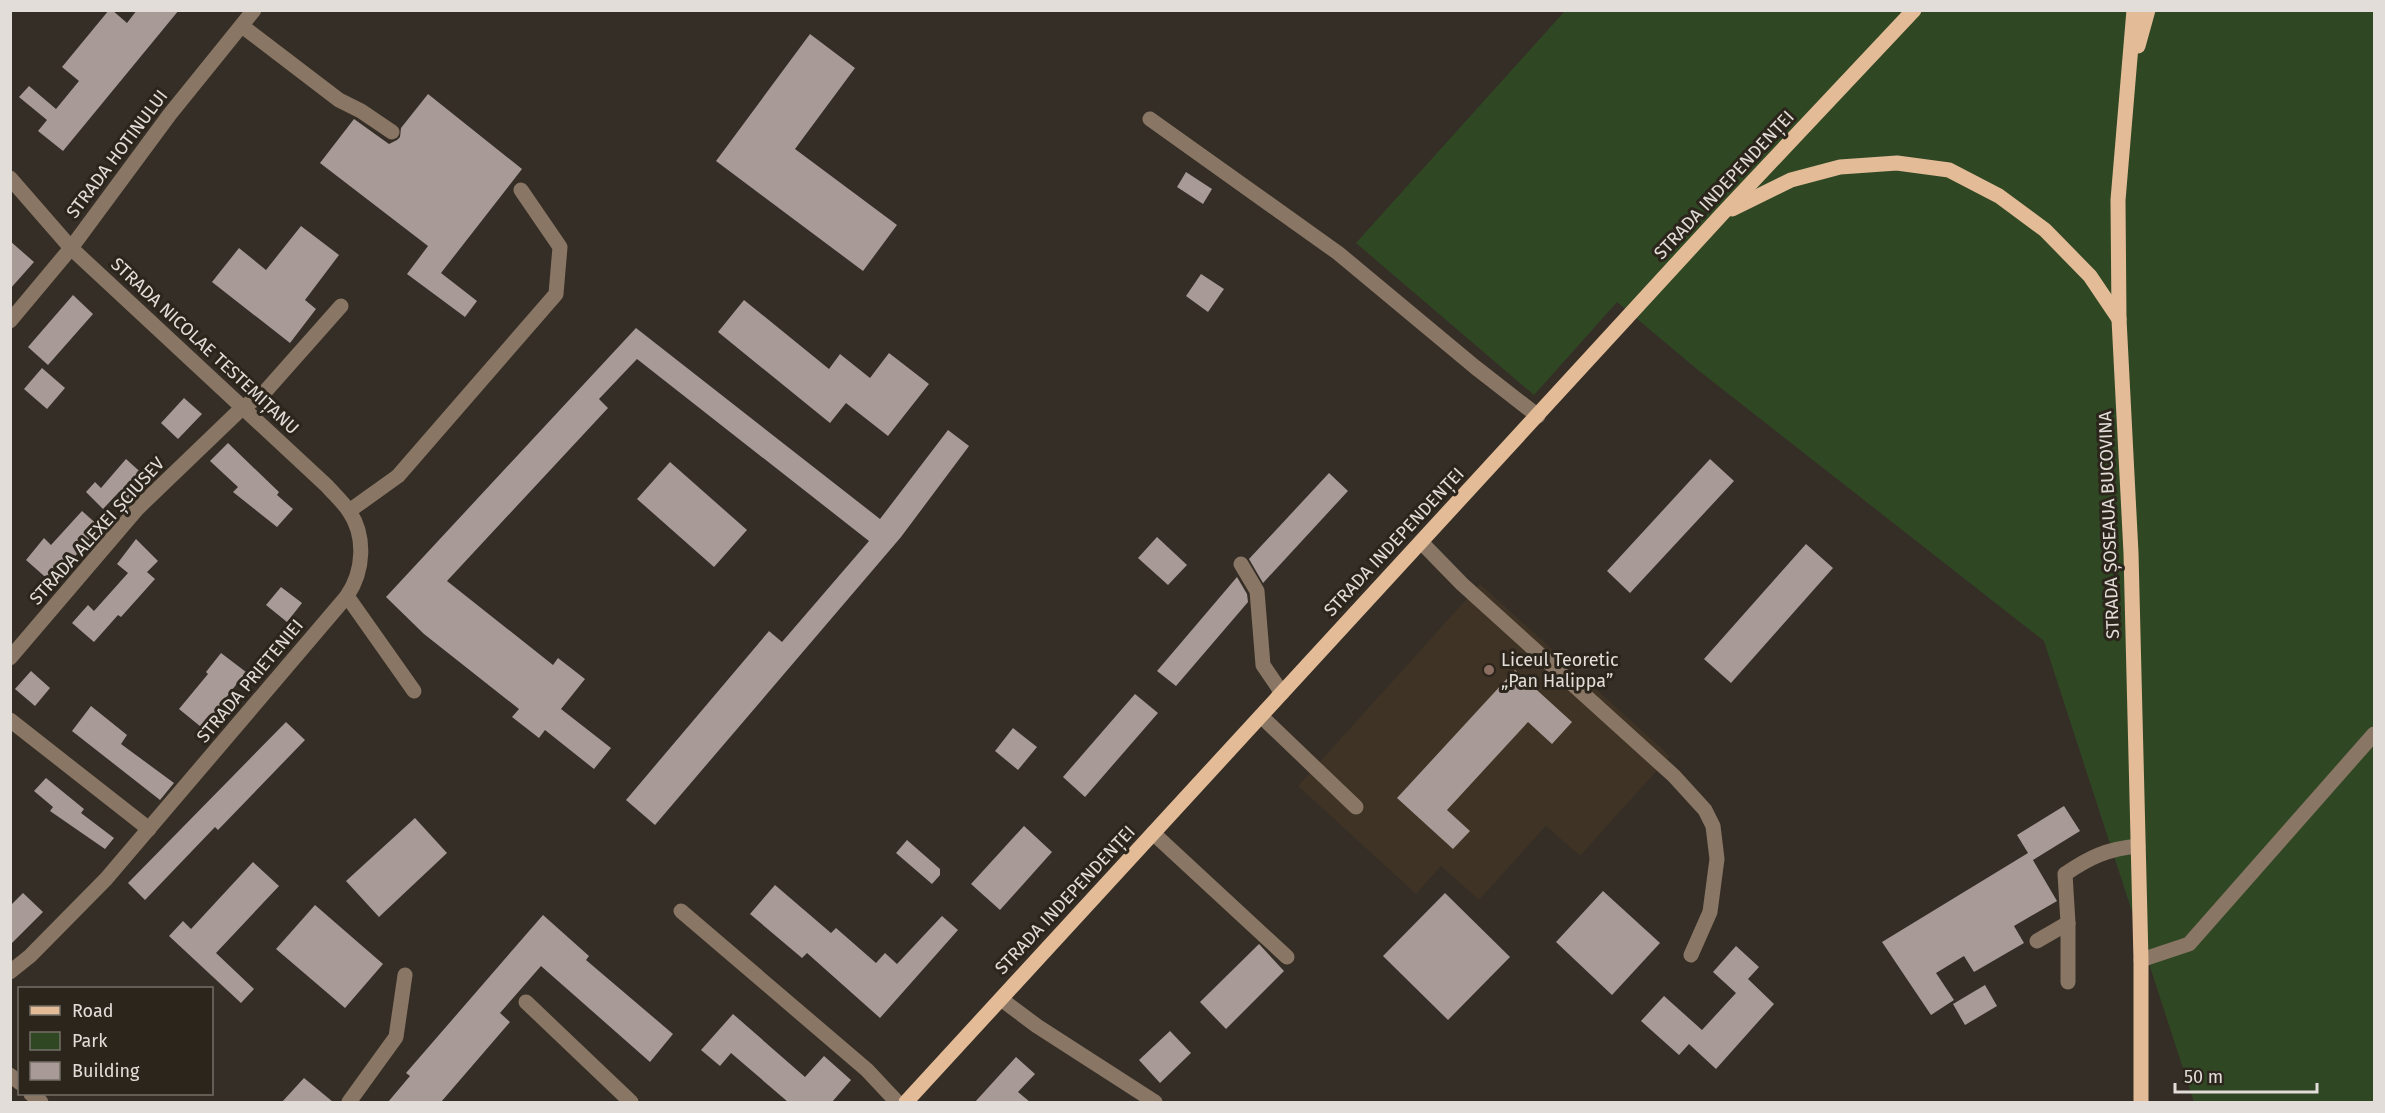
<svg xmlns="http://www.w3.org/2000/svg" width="2385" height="1113" viewBox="0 0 2385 1113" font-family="'Fira Sans',sans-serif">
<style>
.built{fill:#3e3325}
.green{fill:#304724}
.building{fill:#a89a97}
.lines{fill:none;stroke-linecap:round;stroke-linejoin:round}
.minor{stroke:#897664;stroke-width:15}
.major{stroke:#e3bb97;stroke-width:15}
.education-dot{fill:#8d6e63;stroke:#2b251c;stroke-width:2}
.labels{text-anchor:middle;stroke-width:6;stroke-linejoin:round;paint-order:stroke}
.street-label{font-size:18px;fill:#e2ddd8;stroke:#2b251c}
.poi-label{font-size:18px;fill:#e2ddd8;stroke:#2b251c;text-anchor:start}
</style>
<rect width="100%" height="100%" fill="#352e26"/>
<!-- built -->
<path class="built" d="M 1480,584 L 1670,756 L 1580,856 L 1546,826 L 1479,900 L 1441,866 L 1416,894 L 1298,786 Z"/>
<!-- green -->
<path class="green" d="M 1565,11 L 2374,11 L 2374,1102 L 2194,1102 L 2044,641 L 1698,370 L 1617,302 L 1534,395 L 1356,243 Z"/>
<!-- building -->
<g class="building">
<path d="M 109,10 L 112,10 L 127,23 L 137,10 L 179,10 L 63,151 L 38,131 L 47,120 L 19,97 L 29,86 L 56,109 L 79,81 L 62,67 Z"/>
<path d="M 810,34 L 855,68 L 795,149 L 897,225 L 863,271 L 716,161 Z"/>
<path d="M 428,94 L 522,169 L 441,273 L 477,301 L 465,317 L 407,274 L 428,246 L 320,163 L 354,119 L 389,144 L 397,140 L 400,137 L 401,128 Z"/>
<path d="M 1186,172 L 1212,189 L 1203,204 L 1177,187 Z"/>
<path d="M 301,226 L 339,255 L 305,300 L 316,309 L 290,343 L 212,282 L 239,248 L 266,270 Z"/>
<path d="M 10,241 L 34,262 L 10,289 Z"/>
<path d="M 1201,274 L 1224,289 L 1208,312 L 1186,296 Z"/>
<path d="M 73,295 L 93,314 L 48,365 L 28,347 Z"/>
<path d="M 744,300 L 829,369 L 840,354 L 870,378 L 889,353 L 929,384 L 888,436 L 846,403 L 830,423 L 718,332 Z"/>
<path d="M 636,328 L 880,519 L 948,430 L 969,446 L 901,537 L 655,825 L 626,800 L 769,631 L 782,642 L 869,541 L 637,359 L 599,399 L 608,408 L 447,581 L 553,665 L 558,658 L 585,679 L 561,709 L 611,748 L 594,769 L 545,730 L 539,738 L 512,717 L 519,709 L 424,634 L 386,597 Z"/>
<path d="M 42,368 L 65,388 L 47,409 L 24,389 Z"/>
<path d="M 184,398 L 202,414 L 178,439 L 161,423 Z"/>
<path d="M 228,443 L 279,492 L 277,495 L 293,509 L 277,527 L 233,492 L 238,487 L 210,461 Z"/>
<path d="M 126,459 L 147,478 L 129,500 L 119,492 L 103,509 L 86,492 L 95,482 L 101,488 Z"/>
<path d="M 1710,459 L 1734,481 L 1630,593 L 1607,571 Z"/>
<path d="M 670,462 L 747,530 L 714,567 L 637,499 Z"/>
<path d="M 1329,473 L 1348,491 L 1263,583 L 1249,559 Z"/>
<path d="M 82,511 L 100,527 L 52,583 L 26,560 L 44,538 L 51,545 Z"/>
<path d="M 1157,537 L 1187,565 L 1168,585 L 1138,558 Z"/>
<path d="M 136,539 L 158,561 L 147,572 L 155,579 L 121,617 L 118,615 L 94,642 L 72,623 L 88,605 L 94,611 L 128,573 L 117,564 Z"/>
<path d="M 1806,544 L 1833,568 L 1731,683 L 1704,659 Z"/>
<path d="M 1237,577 L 1247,594 L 1248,602 L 1176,686 L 1157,671 Z"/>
<path d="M 281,587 L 302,603 L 287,622 L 266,605 Z"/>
<path d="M 221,653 L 246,672 L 218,708 L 222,711 L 206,731 L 179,709 L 208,674 L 206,672 Z"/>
<path d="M 1515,670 L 1572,722 L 1552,744 L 1528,722 L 1447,810 L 1470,831 L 1453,849 L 1397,798 Z"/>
<path d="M 31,671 L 50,688 L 35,706 L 15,689 Z"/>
<path d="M 1135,694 L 1158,713 L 1085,797 L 1063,777 Z"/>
<path d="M 91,706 L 127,735 L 121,744 L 174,783 L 160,800 L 72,731 Z"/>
<path d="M 286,722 L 305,740 L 218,830 L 215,827 L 145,900 L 128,883 Z"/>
<path d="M 1013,728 L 1037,747 L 1018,770 L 995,751 Z"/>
<path d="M 46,778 L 84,809 L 81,813 L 114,838 L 105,849 L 50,811 L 53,807 L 34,791 Z"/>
<path d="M 2064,806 L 2080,831 L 2033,860 L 2030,855 L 2057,901 L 2014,926 L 2024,943 L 1974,972 L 1964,956 L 1936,973 L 1954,1000 L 1931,1015 L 1882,942 L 2028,853 L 2017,835 Z"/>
<path d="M 415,818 L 447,853 L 379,917 L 346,881 Z"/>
<path d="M 1024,826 L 1052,852 L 1000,910 L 971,884 Z"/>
<path d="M 907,840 L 940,869 L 940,875 L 932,884 L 896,853 Z"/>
<path d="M 253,862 L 279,886 L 216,953 L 254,989 L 241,1003 L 169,936 L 183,921 L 191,929 Z"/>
<path d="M 775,885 L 831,933 L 836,928 L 876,963 L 885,953 L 897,964 L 942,916 L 958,930 L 880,1018 L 807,953 L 802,958 L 750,914 Z"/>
<path d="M 1603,891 L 1660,943 L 1612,995 L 1556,942 Z"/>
<path d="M 23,893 L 43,912 L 10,945 L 10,906 Z"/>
<path d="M 1445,893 L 1510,957 L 1448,1020 L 1383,956 Z"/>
<path d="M 315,905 L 383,964 L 345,1008 L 276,949 Z"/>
<path d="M 543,915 L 589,956 L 586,960 L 673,1034 L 650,1062 L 541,966 L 500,1013 L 510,1022 L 441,1102 L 388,1102 L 410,1076 L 406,1073 Z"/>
<path d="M 1259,944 L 1284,971 L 1226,1029 L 1200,1002 Z"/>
<path d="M 1736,946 L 1759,967 L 1748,979 L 1774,1004 L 1716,1069 L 1689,1044 L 1679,1055 L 1641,1021 L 1664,996 L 1702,1030 L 1736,993 L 1713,972 Z"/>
<path d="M 1985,985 L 1997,1006 L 1965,1025 L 1953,1004 Z"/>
<path d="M 733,1014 L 805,1077 L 824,1056 L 851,1080 L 832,1102 L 788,1102 L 731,1053 L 720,1066 L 701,1050 Z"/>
<path d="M 1170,1031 L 1191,1053 L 1160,1083 L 1139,1060 Z"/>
<path d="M 1016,1057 L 1035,1074 L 1018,1092 L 1030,1102 L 975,1102 Z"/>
<path d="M 304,1078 L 333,1102 L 282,1102 Z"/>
</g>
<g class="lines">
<!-- minor -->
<g class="minor">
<path d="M 242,26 L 339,100 L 361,111 L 392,132"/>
<path d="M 1150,119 L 1338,253 L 1475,367 L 1538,416"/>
<path d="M 10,178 L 71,248 L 327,486 C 334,494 343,502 349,511 C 366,536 364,571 347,596 L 106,879 L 30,956 L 10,972"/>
<path d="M 10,321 L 71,248 L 170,114 L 254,10"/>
<path d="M 349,511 L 398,476 L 556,294 L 560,247 L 521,190"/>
<path d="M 1421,542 L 1462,584 L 1674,776 L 1705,810 L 1713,826 L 1717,859 L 1710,912 L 1691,955"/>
<path d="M 1241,564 L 1257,591 L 1263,665 L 1282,693"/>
<path d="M 347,596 L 414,691"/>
<path d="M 10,658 L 138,508 L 242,408 L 263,394 L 341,306"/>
<path d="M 1261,716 L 1356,807"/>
<path d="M 10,720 L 149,829"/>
<path d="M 1153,833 L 1287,957"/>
<path d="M 681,911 L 867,1070 L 897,1102"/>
<path d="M 2068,923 L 2068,982"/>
<path d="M 2037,941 L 2068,923 L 2065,874 C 2090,857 2107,849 2138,846"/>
<path d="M 2141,960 L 2189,944 L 2374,734"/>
<path d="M 1001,999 L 1037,1026 L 1155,1102"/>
<path d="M 526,1002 L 631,1102"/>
<path d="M 10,1075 L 20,1083"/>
<path d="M 31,1094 L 41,1102"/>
<path d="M 349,1102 L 396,1037 L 405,975"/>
</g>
<!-- major -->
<g class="major">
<path d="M 2134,10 L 2118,200 L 2119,319 L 2131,553 L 2141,960 L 2141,1102"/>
<path d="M 2138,46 L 2148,10"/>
<path d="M 1732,209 L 1791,180 L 1840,167 L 1897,163 L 1949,170 L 1999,196 L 2045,230 L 2090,276 L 2119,319"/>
<path d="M 906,1102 L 1723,213 L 1914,10"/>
</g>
</g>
<!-- markers -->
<circle class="education-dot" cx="1489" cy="670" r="6"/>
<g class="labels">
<!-- street labels -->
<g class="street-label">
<text transform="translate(117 154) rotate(-53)" y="6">STRADA HOTINULUI</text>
<text transform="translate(1724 185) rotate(-47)" y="6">STRADA INDEPENDENȚEI</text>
<text transform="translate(205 346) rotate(43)" y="6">STRADA NICOLAE TESTEMIȚANU</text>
<text transform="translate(2109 525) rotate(-92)" y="6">STRADA ȘOSEAUA BUCOVINA</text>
<text transform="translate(97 531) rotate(-48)" y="6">STRADA ALEXEI ȘCIUSEV</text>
<text transform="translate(1394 542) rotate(-47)" y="6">STRADA INDEPENDENȚEI</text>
<text transform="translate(250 681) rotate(-50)" y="6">STRADA PRIETENIEI</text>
<text transform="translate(1065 900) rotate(-47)" y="6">STRADA INDEPENDENȚEI</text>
</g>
<!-- poi labels -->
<g class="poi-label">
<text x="1501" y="666">Liceul Teoretic<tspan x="1501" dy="21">„Pan Halippa”</tspan></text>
</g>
</g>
<!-- border -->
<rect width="2385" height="1113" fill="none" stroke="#e2ddd8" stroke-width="24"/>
<!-- legend -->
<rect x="18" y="987" width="195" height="108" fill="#2b251c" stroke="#746f67" stroke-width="1.5"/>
<rect x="30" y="1006" width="30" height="9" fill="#e3bb97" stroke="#746f67" stroke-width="1.5"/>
<text x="72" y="1017" font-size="18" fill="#e2ddd8">Road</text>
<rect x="30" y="1032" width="30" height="18" fill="#304724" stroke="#746f67" stroke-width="1.5"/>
<text x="72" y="1047" font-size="18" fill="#e2ddd8">Park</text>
<rect x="30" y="1062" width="30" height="18" fill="#a89a97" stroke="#746f67" stroke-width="1.5"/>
<text x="72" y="1077" font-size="18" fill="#e2ddd8">Building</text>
<!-- scale -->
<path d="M2175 1083v9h142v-9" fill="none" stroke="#e2ddd8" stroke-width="3"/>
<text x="2184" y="1083" font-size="18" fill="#e2ddd8" stroke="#2b251c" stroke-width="4.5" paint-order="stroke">50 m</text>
</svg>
